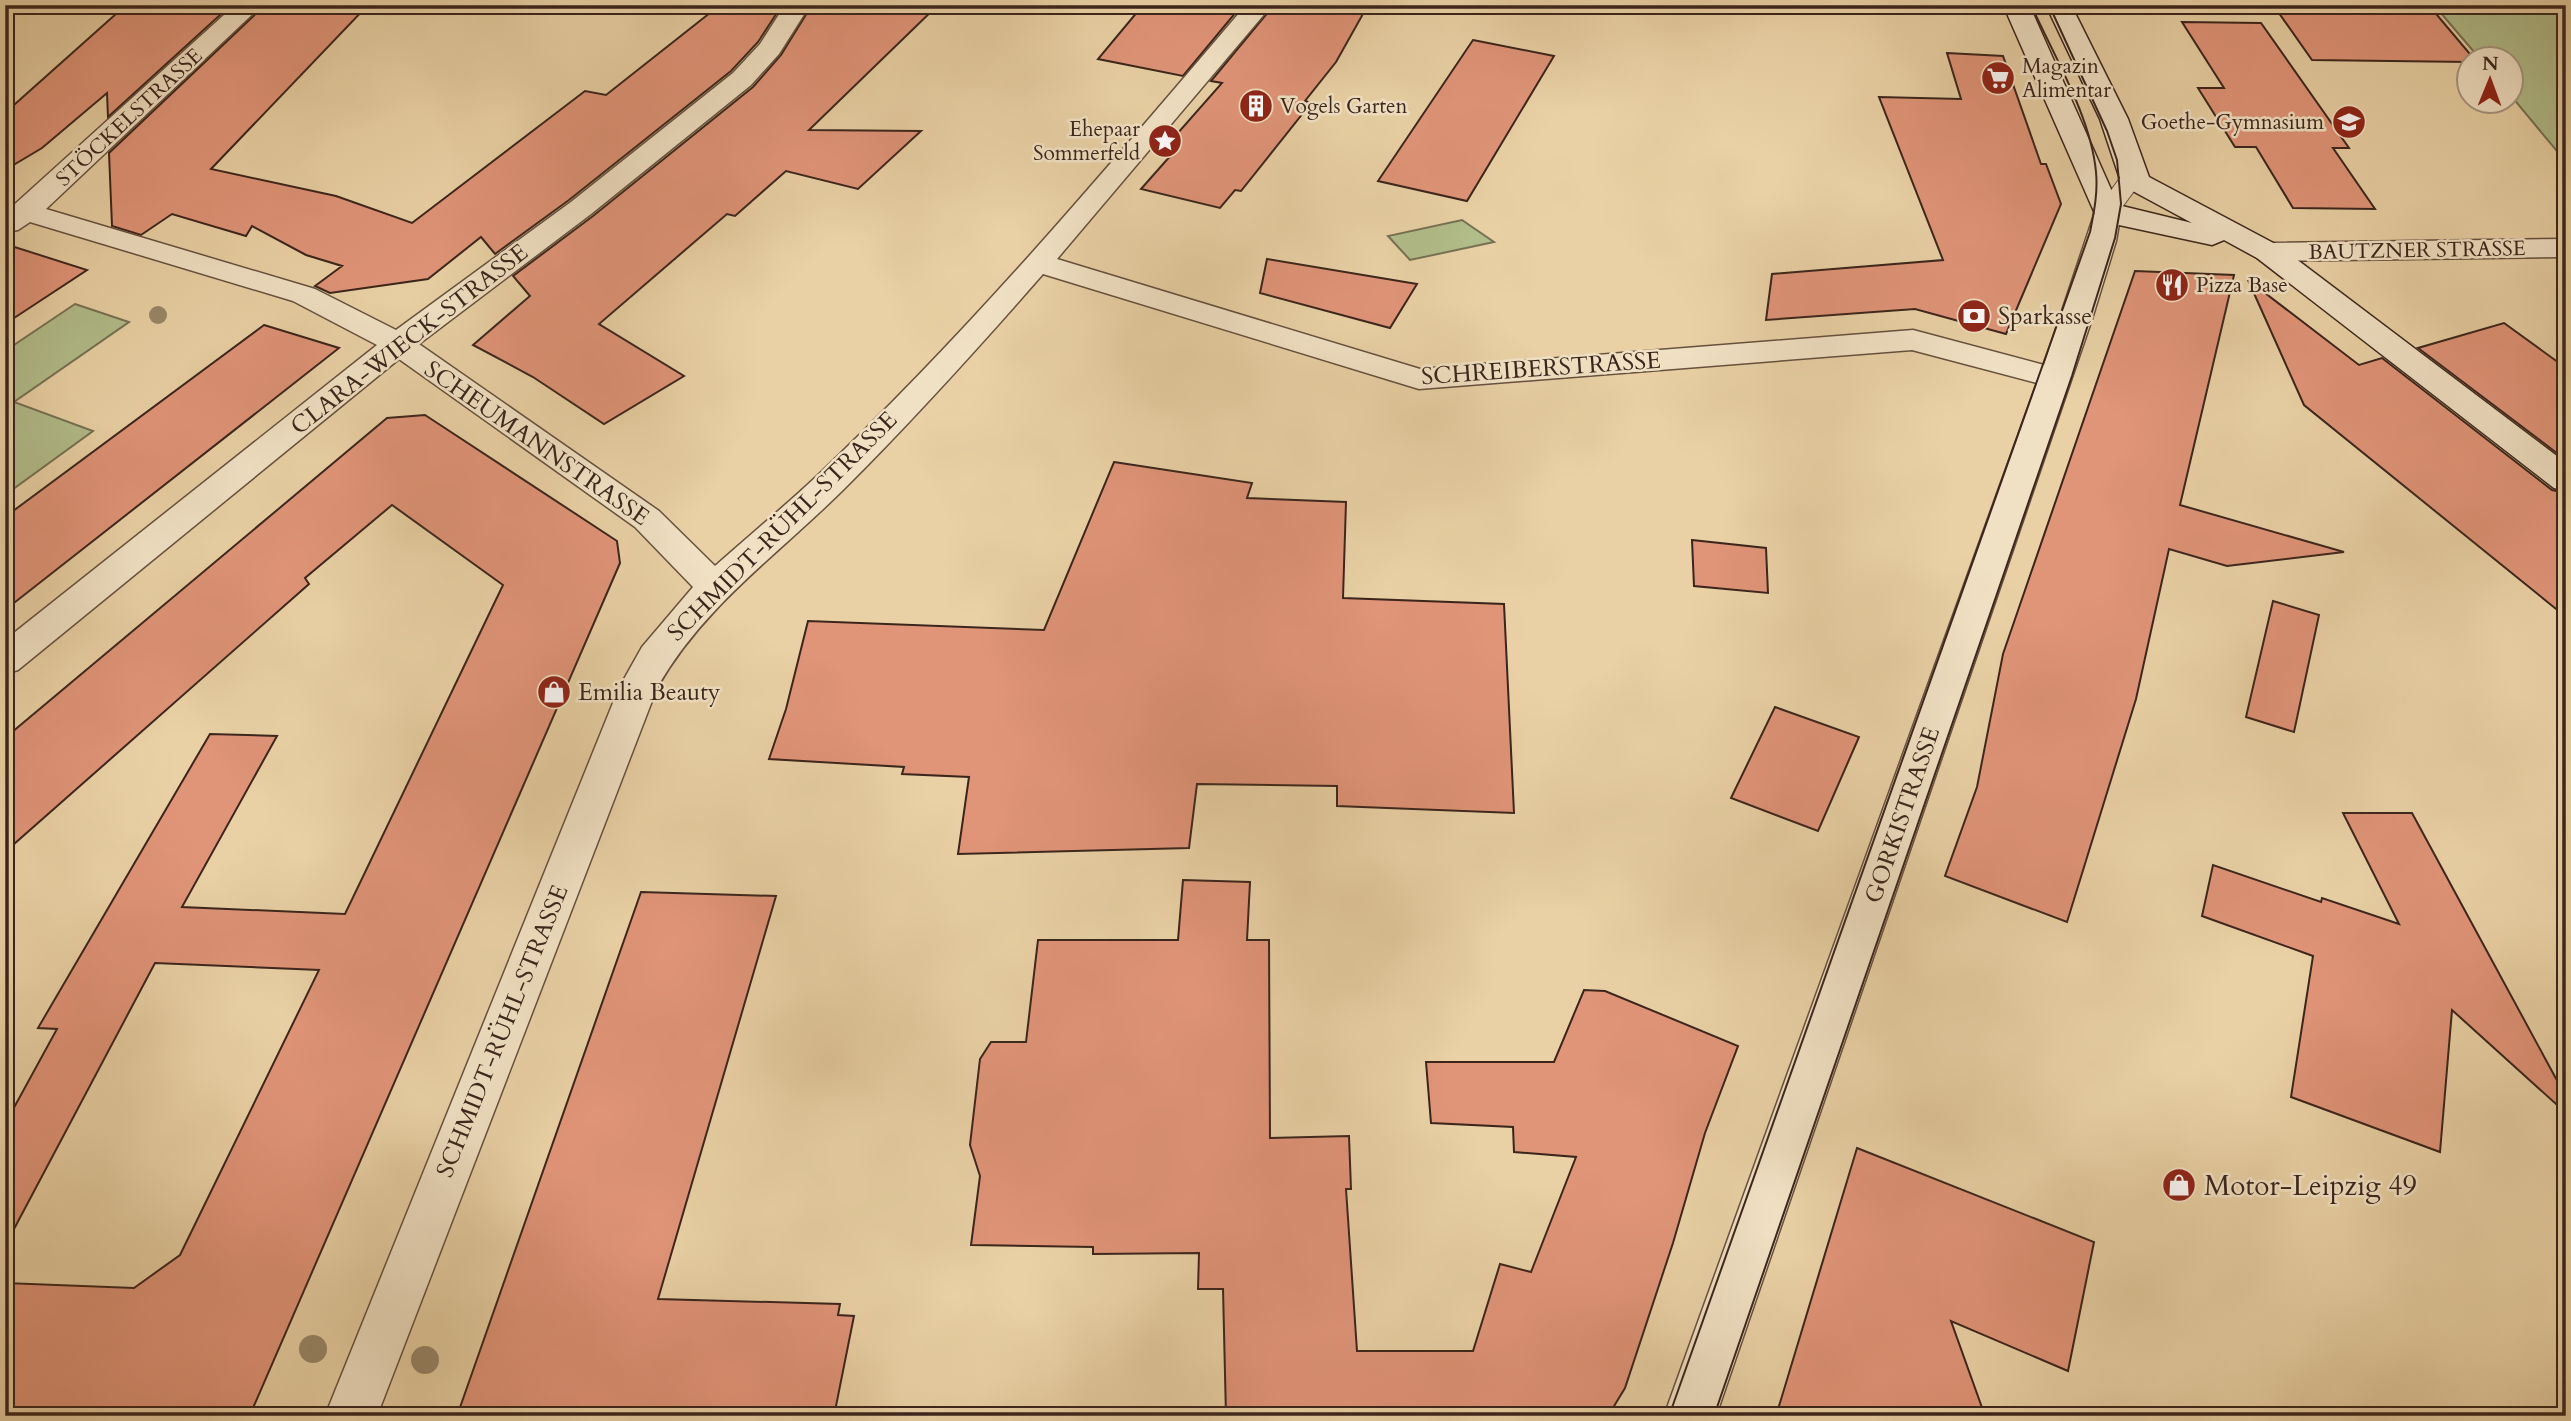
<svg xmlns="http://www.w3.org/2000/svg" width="2571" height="1421" viewBox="0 0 2571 1421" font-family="Cardo,serif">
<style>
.green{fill:#b1bd8a;stroke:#767153;stroke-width:2}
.building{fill:#e09478;stroke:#3b251c;stroke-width:2}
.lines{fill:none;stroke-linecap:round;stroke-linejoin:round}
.lane-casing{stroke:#66503e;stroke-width:2}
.street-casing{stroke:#66503e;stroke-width:3}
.secondary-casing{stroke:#3b251c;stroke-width:3}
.lane{fill:#f1e1c4;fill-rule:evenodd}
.street{fill:#f1e1c4;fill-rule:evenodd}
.secondary{fill:#f1e1c4;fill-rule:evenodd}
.tram{stroke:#3b251c;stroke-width:2}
.tree{fill:#998769}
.labels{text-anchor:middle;stroke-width:5;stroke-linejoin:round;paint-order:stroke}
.far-poi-label{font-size:21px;fill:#3b251c;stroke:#f1e1c4;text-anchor:start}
.far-street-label{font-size:21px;fill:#3b251c;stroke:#f1e1c4}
.poi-label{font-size:24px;fill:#3b251c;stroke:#f1e1c4;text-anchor:start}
.street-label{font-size:24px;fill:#3b251c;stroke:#f1e1c4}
.near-poi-label{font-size:28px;fill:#3b251c;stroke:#f1e1c4;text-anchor:start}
</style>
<rect width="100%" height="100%" fill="#e9d1a5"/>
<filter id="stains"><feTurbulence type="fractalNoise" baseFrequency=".00286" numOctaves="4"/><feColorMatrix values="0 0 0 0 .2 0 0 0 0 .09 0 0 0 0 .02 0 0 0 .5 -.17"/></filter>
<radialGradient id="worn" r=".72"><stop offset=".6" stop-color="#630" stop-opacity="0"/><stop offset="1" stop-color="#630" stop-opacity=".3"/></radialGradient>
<!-- green -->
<g class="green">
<path d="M 2434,5 L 2566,5 L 2566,162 L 2512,97 L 2512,60 L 2480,59 Z"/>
<path d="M 1462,220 L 1494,242 L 1410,260 L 1388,236 Z"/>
<path d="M 75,304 L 129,322 L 14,402 L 93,431 L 5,495 L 5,351 Z"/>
</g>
<!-- building -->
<g class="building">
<path d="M 126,5 L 231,5 L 108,117 L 107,93 L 42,148 L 5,170 L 5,113 Z"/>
<path d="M 265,5 L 368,5 L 211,169 L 336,196 L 412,223 L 585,91 L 606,95 L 720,5 L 782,5 L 758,42 L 731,71 L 569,200 L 495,254 L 481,237 L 428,279 L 330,293 L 315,286 L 342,266 L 306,255 L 252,226 L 246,236 L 172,214 L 141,235 L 112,226 L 109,153 Z"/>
<path d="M 812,5 L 938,5 L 809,130 L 921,131 L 858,189 L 786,171 L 735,216 L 727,214 L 599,324 L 684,376 L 604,424 L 533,377 L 473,345 L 530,296 L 513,276 L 593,216 L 753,87 L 781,55 Z"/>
<path d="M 1143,5 L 1242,5 L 1183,76 L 1098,59 Z"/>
<path d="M 1274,5 L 1368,5 L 1336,62 L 1305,101 L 1311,103 L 1241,191 L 1235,190 L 1220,208 L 1141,189 L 1172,154 L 1162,151 L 1222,83 L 1211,81 Z"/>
<path d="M 2274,6 L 2432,9 L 2475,60 L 2469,60 L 2469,62 L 2312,60 Z"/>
<path d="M 2182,22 L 2261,23 L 2349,148 L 2333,148 L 2375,209 L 2293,208 L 2256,147 L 2235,147 L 2198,88 L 2224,88 Z"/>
<path d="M 1473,40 L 1554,56 L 1467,201 L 1378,181 Z"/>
<path d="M 1947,53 L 2003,56 L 2041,164 L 2046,164 L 2061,204 L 2006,334 L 1915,309 L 1766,320 L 1772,274 L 1943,260 L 1879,97 L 1961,99 Z"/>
<path d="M 5,244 L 87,270 L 5,324 Z"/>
<path d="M 1267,259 L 1417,284 L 1390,328 L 1260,293 Z"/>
<path d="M 2135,271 L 2234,275 L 2180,505 L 2344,552 L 2227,566 L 2169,549 L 2136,699 L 2067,922 L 1945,876 L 1977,787 L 2003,654 Z"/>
<path d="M 2248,280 L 2359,365 L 2382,358 L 2552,490 L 2566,493 L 2566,617 L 2304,405 Z"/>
<path d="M 2504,323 L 2566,368 L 2566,460 L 2418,348 Z"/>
<path d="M 264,325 L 339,348 L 5,610 L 5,517 Z"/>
<path d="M 425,415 L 617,541 L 620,563 L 253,1408 L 242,1416 L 5,1416 L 5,1283 L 134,1288 L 180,1255 L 319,970 L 155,963 L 5,1246 L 5,1124 L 57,1029 L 38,1028 L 210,734 L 277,736 L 182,907 L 345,914 L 503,585 L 392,505 L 305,578 L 309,584 L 5,852 L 5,738 L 387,418 Z"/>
<path d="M 1114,462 L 1252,483 L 1247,498 L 1346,502 L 1343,598 L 1504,604 L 1514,813 L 1337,806 L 1337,786 L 1197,784 L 1189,848 L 958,854 L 969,777 L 902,774 L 904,767 L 769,759 L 786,709 L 808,621 L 1044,630 Z"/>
<path d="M 1692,540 L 1766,548 L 1768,593 L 1694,586 Z"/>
<path d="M 2273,601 L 2319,615 L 2294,732 L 2246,717 Z"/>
<path d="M 1775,707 L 1859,737 L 1818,831 L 1731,798 Z"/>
<path d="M 2343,813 L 2412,813 L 2566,1097 L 2566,1113 L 2452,1010 L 2440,1152 L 2291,1097 L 2313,956 L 2202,916 L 2213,865 L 2321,902 L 2322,898 L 2399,924 Z"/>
<path d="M 1183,880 L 1250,882 L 1247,940 L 1269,940 L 1270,1138 L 1349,1136 L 1351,1189 L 1346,1189 L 1357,1351 L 1473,1351 L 1500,1264 L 1531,1272 L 1576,1157 L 1514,1152 L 1513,1127 L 1431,1123 L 1426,1062 L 1554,1062 L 1584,990 L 1605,991 L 1738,1046 L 1705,1133 L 1673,1243 L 1625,1388 L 1608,1416 L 1226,1416 L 1223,1289 L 1198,1289 L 1199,1253 L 1093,1254 L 1093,1247 L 971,1245 L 980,1176 L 970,1145 L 980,1059 L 991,1042 L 1026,1042 L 1038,940 L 1178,940 Z"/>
<path d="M 641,892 L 776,896 L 658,1299 L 840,1304 L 838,1315 L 854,1316 L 834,1416 L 457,1416 Z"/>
<path d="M 1857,1148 L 2094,1242 L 2068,1371 L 1951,1321 L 1985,1416 L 1776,1416 Z"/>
</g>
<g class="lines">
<!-- lane casing -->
<g class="lane-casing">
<path id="lane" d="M 2133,169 L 2141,171 L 2145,176 L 2115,217 L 2099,217 L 2095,212 L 2099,207 L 2125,171 Z"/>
</g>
<!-- street casing -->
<g class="street-casing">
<g id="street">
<path d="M 235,5 L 262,5 L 46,209 L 315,289 L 396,330 L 571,202 L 733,73 L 760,44 L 785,5 L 810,5 L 779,54 L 751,85 L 591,214 L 419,344 L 659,511 L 715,566 C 750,535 785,506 818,475 C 972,329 1109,166 1246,5 L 1272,5 L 1057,259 L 1420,369 L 1913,330 L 2044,365 L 2097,206 L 2107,203 L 2117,206 L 2121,212 L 2116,241 L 2092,319 L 1716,1416 L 1664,1416 L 2037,383 L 1912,350 L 1419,389 L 1043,274 C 979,347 914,419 845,488 C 780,553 703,606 657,688 L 377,1416 L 325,1416 L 619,688 L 642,647 L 693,587 L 635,527 L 399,359 L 18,670 L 5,674 L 5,640 L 377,345 L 293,301 L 30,222 L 18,230 L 5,232 L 5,213 Z"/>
<path d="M 2566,239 L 2566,257 L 2268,261 L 2257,258 L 2253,252 L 2257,246 L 2268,243 Z"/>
</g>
</g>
<!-- secondary casing -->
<g class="secondary-casing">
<path id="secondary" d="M 2007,5 L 2032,5 L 2031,9 L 2118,205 L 2192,223 L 2129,189 L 2119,176 L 2100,119 L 2046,5 L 2071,5 L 2128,119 L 2149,177 L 2279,246 L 2566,463 L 2566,491 L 2554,488 L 2257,258 L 2224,240 L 2212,245 L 2119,225 L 2096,216 L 2005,9 Z"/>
</g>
<!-- lane -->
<use href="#lane" class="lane"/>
<!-- street -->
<use href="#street" class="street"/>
<!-- secondary -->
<use href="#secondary" class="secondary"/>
<!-- tram -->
<g class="tram">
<path d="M 1669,1416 L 2090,232 C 2094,212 2098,193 2096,172 C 2091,117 2054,56 2031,5"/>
<path d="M 1714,1416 L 2072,376 L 2115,238 L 2121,204 L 2117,160 L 2107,131 L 2049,5"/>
</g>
</g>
<!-- trees -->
<g class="tree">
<circle cx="158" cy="315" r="9"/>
<circle cx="313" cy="1349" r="14"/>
<circle cx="425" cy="1360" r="14"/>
</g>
<!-- icons -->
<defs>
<g id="supermarket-disc" transform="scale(1.75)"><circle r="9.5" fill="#8f2418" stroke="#f1e1c4"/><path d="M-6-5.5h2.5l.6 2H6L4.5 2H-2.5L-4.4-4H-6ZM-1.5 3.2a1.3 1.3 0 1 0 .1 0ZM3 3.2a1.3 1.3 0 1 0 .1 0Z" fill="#fff"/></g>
<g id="building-disc" transform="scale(1.75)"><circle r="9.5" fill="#8f2418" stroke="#f1e1c4"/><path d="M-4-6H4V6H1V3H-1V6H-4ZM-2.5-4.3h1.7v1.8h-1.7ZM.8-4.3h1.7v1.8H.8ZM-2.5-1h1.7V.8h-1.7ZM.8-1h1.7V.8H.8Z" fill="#fff"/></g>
<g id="school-disc" transform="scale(1.75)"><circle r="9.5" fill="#8f2418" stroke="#f1e1c4"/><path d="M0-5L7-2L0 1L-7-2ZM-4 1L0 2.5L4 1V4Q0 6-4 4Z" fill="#fff"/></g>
<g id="sight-disc" transform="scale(1.75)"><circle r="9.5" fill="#8f2418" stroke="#f1e1c4"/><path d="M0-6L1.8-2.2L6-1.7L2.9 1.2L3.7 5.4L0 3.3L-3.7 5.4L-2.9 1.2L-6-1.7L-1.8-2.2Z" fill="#fff"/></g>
<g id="restaurant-disc" transform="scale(1.75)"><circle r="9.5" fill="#8f2418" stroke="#f1e1c4"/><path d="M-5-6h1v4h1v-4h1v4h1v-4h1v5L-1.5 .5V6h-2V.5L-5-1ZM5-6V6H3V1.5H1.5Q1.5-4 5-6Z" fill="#fff"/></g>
<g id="bank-disc" transform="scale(1.75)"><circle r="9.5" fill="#8f2418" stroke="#f1e1c4"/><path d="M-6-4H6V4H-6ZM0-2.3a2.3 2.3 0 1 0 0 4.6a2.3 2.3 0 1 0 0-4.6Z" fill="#fff"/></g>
<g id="shop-disc" transform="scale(1.75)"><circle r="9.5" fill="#8f2418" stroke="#f1e1c4"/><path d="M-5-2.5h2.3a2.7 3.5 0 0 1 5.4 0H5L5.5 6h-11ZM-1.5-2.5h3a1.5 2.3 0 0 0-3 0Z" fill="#fff"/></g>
</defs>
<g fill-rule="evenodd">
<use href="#supermarket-disc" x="1998" y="78"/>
<use href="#building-disc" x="1256" y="106"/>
<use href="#school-disc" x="2349" y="122"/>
<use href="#sight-disc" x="1165" y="141"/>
<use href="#restaurant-disc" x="2172" y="285"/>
<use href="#bank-disc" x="1974" y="316"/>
<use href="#shop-disc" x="554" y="692"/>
<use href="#shop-disc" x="2179" y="1185"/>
</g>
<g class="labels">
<!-- far-poi labels -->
<g class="far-poi-label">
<text x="2022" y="73">Magazin<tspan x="2022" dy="24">Alimentar</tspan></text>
<text x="1280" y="113">Vogels Garten</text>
<text x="2324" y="129" text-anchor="end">Goethe-Gymnasium</text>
<text x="1140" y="136" text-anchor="end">Ehepaar<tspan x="1140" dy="24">Sommerfeld</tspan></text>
<text x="2196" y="292">Pizza Base</text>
</g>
<!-- far-street labels -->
<g class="far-street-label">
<text transform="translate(129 117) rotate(-43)" y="7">STÖCKELSTRASSE</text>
<text transform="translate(2417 250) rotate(-1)" y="7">BAUTZNER STRASSE</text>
</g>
<!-- poi labels -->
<g class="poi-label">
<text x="1998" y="324">Sparkasse</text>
<text x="578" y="700">Emilia Beauty</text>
</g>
<!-- street labels -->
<g class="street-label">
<text transform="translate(409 339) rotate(-38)" y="8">CLARA-WIECK-STRASSE</text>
<text transform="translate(1541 368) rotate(-4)" y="8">SCHREIBERSTRASSE</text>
<text transform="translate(537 443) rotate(35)" y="8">SCHEUMANNSTRASSE</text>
<text transform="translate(782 526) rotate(-45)" y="8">SCHMIDT-RÜHL-STRASSE</text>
<text transform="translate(1902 815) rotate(-71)" y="8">GORKISTRASSE</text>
<text transform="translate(502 1031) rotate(-68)" y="8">SCHMIDT-RÜHL-STRASSE</text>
</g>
<!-- near-poi labels -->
<g class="near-poi-label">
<text x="2204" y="1195">Motor-Leipzig 49</text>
</g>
</g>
<!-- margin -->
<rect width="2571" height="1421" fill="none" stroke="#e9d1a5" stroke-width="28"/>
<rect x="7" y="7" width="2557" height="1407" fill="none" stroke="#3b251c" stroke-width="3.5"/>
<rect x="14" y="14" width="2543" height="1393" fill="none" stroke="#3b251c" stroke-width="2"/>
<!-- north arrow -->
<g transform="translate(2490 80) rotate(1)"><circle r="33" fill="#f1e1c4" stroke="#a89681" stroke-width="2"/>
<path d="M0-5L12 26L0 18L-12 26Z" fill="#8f2418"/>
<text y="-10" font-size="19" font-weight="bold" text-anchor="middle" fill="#3b251c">N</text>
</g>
<rect width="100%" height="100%" filter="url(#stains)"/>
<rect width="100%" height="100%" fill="url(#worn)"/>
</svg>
